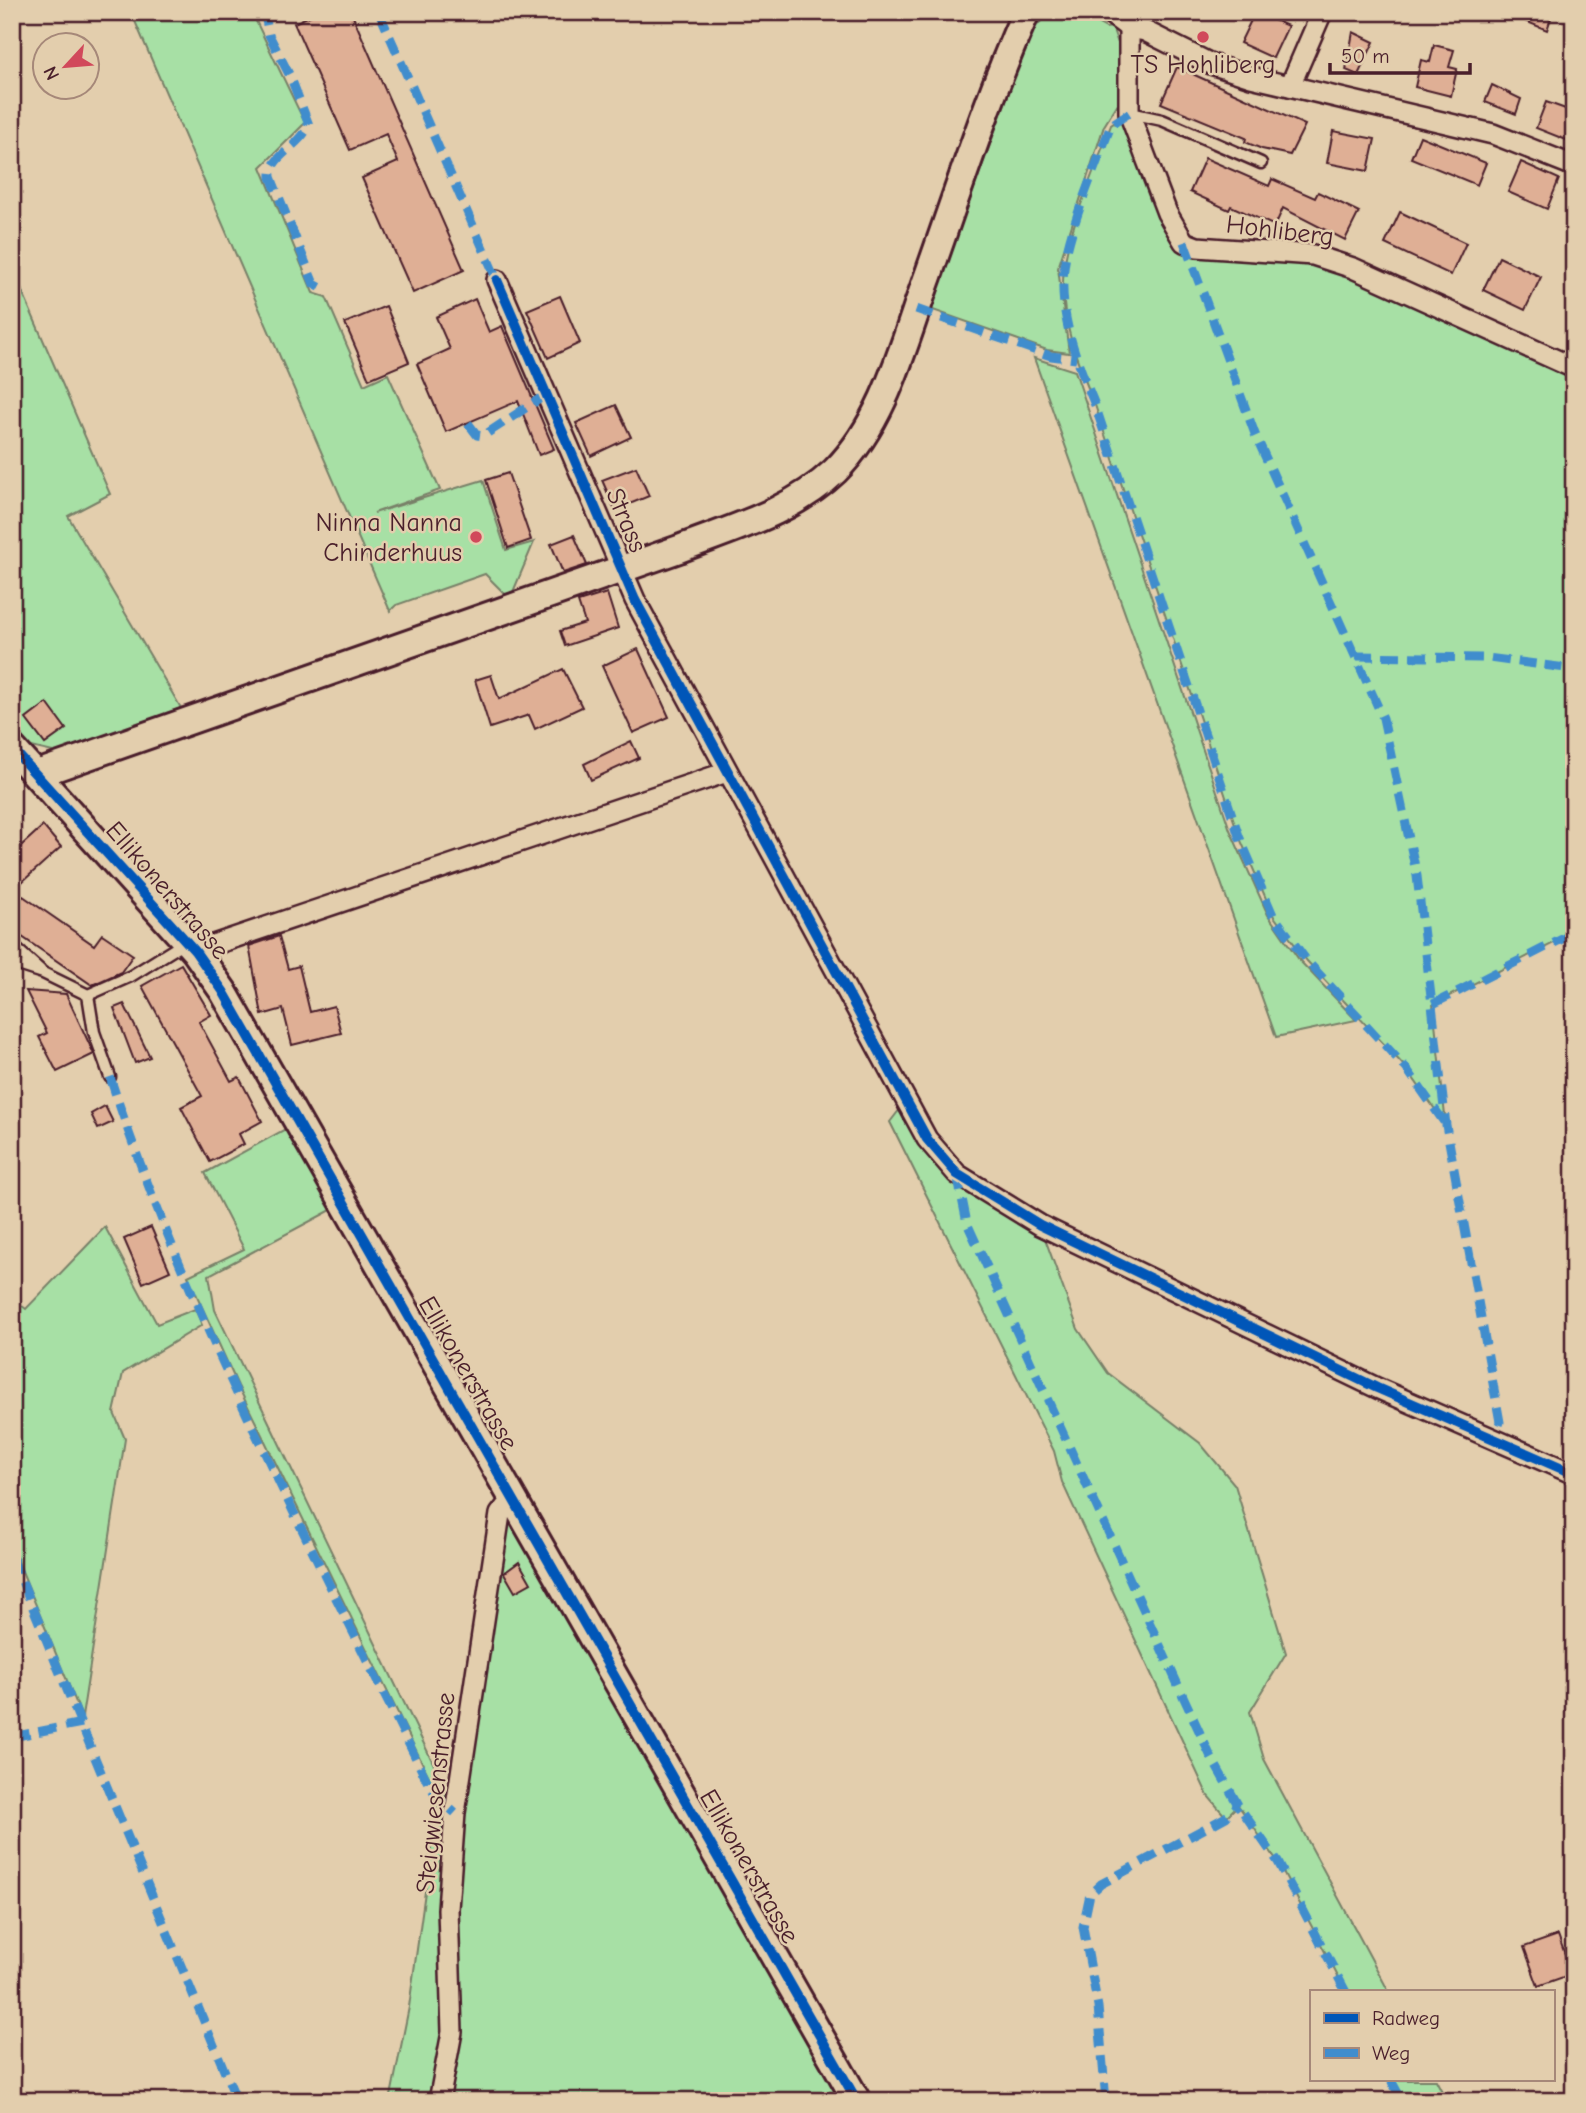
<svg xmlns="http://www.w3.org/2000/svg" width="1586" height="2113" viewBox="0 0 1586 2113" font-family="'Comic Neue',sans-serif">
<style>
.green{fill:#a7e0a5;stroke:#788068;stroke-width:2}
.building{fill:#dfaf95;stroke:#4a1f2b;stroke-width:2}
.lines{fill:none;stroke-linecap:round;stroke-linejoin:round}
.lane-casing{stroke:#4a1f2b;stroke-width:15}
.street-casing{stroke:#4a1f2b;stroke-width:24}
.secondary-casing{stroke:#4a1f2b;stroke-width:32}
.lane{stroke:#e3cead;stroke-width:10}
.street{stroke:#e3cead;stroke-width:19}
.secondary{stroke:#e3cead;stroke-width:26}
.quiet{stroke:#418dcd;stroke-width:9;stroke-dasharray:18 9;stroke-linecap:butt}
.cycleway-casing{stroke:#e3cead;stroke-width:15}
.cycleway{stroke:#0057b8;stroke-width:10}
.poi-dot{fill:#d1495b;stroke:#e3cead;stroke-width:2.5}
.labels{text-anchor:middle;stroke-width:5;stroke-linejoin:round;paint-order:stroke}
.poi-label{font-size:26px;fill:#4a1f2b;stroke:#e3cead}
.street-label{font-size:26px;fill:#4a1f2b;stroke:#e3cead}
</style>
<rect width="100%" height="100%" fill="#e3cead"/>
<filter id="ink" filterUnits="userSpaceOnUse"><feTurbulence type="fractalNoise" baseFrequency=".0143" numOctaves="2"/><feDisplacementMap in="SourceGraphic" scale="14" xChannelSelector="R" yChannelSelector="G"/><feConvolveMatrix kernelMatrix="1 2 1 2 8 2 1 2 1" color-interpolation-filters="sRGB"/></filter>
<g filter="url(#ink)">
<!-- green -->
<g class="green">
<path d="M 131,12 L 264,12 L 254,17 L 305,123 L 261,167 L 313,293 L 326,297 L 364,385 L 388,374 L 440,490 L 374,513 L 483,480 L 506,550 L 534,542 L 513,592 L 506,595 L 485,574 L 396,605 L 390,611 Z"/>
<path d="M 1060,12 L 1081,14 L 1106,28 L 1112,27 L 1120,49 L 1120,100 L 1104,126 L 1058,268 L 1069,353 L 1047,350 L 930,309 L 1031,32 L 1041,21 Z"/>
<path d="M 1129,113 L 1184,242 L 1313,255 L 1574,368 L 1574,933 L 1433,1004 L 1446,1125 L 1406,1068 L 1307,961 L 1273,915 L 1239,836 L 1095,405 C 1078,364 1058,315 1064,269 C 1068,230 1097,164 1111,125 Z"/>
<path d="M 12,268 L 110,494 L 68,516 L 181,708 L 57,753 L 19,744 L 12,736 Z"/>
<path d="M 1034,358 L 1075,371 L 1230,830 L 1268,915 L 1300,961 L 1356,1020 L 1276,1037 Z"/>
<path d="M 907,1100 L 957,1174 L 1040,1225 L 1078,1329 L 1108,1373 L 1200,1443 L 1235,1485 L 1286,1653 L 1250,1712 L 1264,1759 L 1389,1992 L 1346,1992 L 1278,1862 L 1238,1805 L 1226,1817 L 1208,1796 L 1062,1482 L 1054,1451 L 890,1122 Z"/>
<path d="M 289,1127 L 335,1208 L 209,1275 L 215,1310 L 449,1796 L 438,1795 L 238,1386 L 188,1276 L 244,1249 L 205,1173 Z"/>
<path d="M 105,1227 L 157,1324 L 195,1309 L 202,1325 L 123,1373 L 114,1413 L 125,1439 L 82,1717 L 12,1547 L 12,1298 L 26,1309 Z"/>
<path d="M 513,1497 L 857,2101 L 390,2101 L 409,2007 L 438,1798 L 454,1812 Z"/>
<path d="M 1391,2080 L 1436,2080 L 1447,2101 L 1402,2101 Z"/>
</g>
<!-- building -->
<g class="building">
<path d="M 318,12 L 351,12 L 464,270 L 413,293 L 362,178 L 398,162 L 386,134 L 350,150 L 294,23 Z"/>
<path d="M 1255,12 L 1288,26 L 1273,58 L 1240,43 Z"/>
<path d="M 1503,12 L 1553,12 L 1547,30 Z"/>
<path d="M 1353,32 L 1374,42 L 1358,75 L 1346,70 Z"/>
<path d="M 1434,45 L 1454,50 L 1449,67 L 1457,69 L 1451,96 L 1415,87 L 1421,60 L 1430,62 Z"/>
<path d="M 1177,67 L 1305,125 L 1290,155 L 1262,149 L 1245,142 L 1246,138 L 1161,103 Z"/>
<path d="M 1492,85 L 1521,99 L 1516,114 L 1485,102 Z"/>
<path d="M 1546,102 L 1574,112 L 1574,143 L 1536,128 Z"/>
<path d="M 1333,131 L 1375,139 L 1368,171 L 1327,163 Z"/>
<path d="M 1420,136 L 1486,163 L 1477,185 L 1411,158 Z"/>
<path d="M 1205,158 L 1269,186 L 1272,179 L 1315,198 L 1318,192 L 1359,212 L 1345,240 L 1283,208 L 1275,226 L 1231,206 L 1229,210 L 1190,192 Z"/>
<path d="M 1521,162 L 1559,179 L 1547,209 L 1508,192 Z"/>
<path d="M 1400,212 L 1466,243 L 1451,275 L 1385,244 Z"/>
<path d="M 1499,257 L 1541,277 L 1525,310 L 1483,290 Z"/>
<path d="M 560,296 L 580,343 L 548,358 L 527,310 Z"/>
<path d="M 475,299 L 489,332 L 502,326 L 554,449 L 539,455 L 518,401 L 446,432 L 417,364 L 450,349 L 436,317 Z"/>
<path d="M 386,306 L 409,362 L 369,379 L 345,323 Z"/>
<path d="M 616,405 L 631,437 L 591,456 L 576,423 Z"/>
<path d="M 636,467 L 649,496 L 615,510 L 602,480 Z"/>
<path d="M 508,473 L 531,540 L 508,548 L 486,480 Z"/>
<path d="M 574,535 L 587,565 L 563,573 L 551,544 Z"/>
<path d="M 607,593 L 618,628 L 565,646 L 560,631 L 585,623 L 578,602 Z"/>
<path d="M 638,649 L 669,717 L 633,733 L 602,666 Z"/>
<path d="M 563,669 L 582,707 L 535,729 L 529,715 L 490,728 L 475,680 L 491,675 L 499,699 Z"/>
<path d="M 47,703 L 66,729 L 45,744 L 26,719 Z"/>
<path d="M 631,741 L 639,758 L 591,780 L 584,764 Z"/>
<path d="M 43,826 L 61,847 L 12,891 L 12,854 Z"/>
<path d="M 23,896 L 94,945 L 102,934 L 133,955 L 121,972 L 92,985 L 12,930 L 12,911 Z"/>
<path d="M 279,936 L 288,969 L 299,966 L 310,1012 L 334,1006 L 341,1033 L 292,1045 L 283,1009 L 262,1015 L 249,946 Z"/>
<path d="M 181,964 L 211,1015 L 199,1022 L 231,1081 L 239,1077 L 262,1121 L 239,1134 L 244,1144 L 210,1162 L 181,1107 L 202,1096 L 142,986 Z"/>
<path d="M 26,991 L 66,994 L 94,1054 L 57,1072 L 39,1037 L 47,1033 Z"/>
<path d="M 124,1004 L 150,1057 L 135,1063 L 114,1008 Z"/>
<path d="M 105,1106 L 113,1122 L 98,1129 L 91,1114 Z"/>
<path d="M 151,1227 L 170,1271 L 143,1283 L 124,1239 Z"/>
<path d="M 519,1562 L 531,1583 L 515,1592 L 504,1573 Z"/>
<path d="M 1558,1935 L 1572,1974 L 1538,1986 L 1524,1947 Z"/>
</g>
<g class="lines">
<!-- lane casing -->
<g class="lane-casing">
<g id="lane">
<path d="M 1130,113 L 1162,120 L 1261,163"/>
<path d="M 12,945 L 40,970"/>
<path d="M 12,963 L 43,973 L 88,995 L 131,976 L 184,943"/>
<path d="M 88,995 L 94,1032 L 110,1077"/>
</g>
</g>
<!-- street casing -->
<g class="street-casing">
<g id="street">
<path d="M 1108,12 L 1129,28 L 1145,31 L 1211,64 L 1251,77 L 1493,134 L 1574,166"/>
<path d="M 1129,28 L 1129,113 L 1167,213 L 1184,242 L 1197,247 L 1313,255 L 1353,268 L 1574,368"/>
<path d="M 1290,86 L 1322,12"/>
<path d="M 497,280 L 635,600 L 927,1139 L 957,1174 L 1040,1225 L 1377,1388 L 1574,1474"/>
<path d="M 195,951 L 727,772"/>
<path d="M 439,2101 L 452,2032 L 448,1909 L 455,1813 L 500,1514 L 513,1497"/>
</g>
</g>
<!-- secondary casing -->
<g class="secondary-casing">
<g id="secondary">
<path d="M 12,748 L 195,951 L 223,991 L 857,2101"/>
<path d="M 37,774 L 679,549 C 733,528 792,512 835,471 C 886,420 904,342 928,276 C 959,188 988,98 1026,12"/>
</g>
</g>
<!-- lane -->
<use href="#lane" class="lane"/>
<!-- street -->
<use href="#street" class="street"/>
<!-- secondary -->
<use href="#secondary" class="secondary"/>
<!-- quiet -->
<g class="quiet">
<path d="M 276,12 L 266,20 L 269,35 L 291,78 L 309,125 C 300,147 269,156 271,177 L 314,284 L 325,290"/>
<path d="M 379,12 L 497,280"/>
<path d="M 1129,113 L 1111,125 C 1097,164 1068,230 1064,269 C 1058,315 1078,364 1095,405 L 1239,836 L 1273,915 L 1307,961 L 1406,1068 L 1444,1122"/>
<path d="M 1184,242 L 1255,434 L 1383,718 L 1417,876 L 1446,1125 L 1500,1422 L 1494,1439"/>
<path d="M 916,309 L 1051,356 L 1076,359"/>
<path d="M 468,423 L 477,435 L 483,436 L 547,394"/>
<path d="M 1356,656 L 1488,658 L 1574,669"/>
<path d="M 1433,1004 L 1574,933"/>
<path d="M 110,1077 C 190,1323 315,1552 428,1783 L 438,1798 L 455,1813"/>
<path d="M 957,1174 L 967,1223 L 1210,1755 L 1238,1805 L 1278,1862 L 1346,1992"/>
<path d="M 12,1557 L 237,2101"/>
<path d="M 12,1737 L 82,1723"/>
<path d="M 1391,2080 L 1402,2101"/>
<path d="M 1106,2101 L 1098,2007 L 1083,1927 L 1090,1894 L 1101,1884 L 1226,1817 L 1238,1805"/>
</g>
<!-- cycleway casing -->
<g class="cycleway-casing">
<g id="cycleway">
<path d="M 497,280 L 635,600 L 927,1139 L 957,1174 L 1040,1225 L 1377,1388 L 1574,1474"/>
<path d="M 12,748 L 195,951 L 223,991 L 857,2101"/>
</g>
</g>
<!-- cycleway -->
<use href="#cycleway" class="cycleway"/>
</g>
</g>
<!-- markers -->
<g class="poi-dot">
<circle cx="1203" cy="37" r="7"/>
<circle cx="476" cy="537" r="7"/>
</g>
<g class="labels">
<!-- poi labels -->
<g class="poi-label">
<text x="1203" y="73">TS Hohliberg</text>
<text x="462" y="531" text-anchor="end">Ninna Nanna<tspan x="462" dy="30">Chinderhuus</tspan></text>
</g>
<!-- street labels -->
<g class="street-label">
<text transform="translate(1280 230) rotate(7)" y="9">Hohliberg</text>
<text transform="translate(627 520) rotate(67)" y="9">Strass</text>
<text transform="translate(168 890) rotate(49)" y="9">Ellikonerstrasse</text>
<text transform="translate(469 1373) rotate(60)" y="9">Ellikonerstrasse</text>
<text transform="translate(435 1793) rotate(-84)" y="9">Steigwiesenstrasse</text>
<text transform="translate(750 1866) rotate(60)" y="9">Ellikonerstrasse</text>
</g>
</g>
<!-- margin -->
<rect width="1586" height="2113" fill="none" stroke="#e3cead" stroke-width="42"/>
<rect x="21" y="21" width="1544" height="2071" fill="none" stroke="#4a1f2b" stroke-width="2.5" filter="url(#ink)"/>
<!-- legend -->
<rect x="1310" y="1990" width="245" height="91" fill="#e3cead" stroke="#a68879" stroke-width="2"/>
<rect x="1324" y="2013" width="35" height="10" fill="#0057b8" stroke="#a68879" stroke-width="2"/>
<text x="1372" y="2025" font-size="21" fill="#4a1f2b">Radweg</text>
<rect x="1324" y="2048" width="35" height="10" fill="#418dcd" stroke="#a68879" stroke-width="2"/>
<text x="1372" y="2060" font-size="21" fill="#4a1f2b">Weg</text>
<!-- north arrow -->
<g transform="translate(66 66) rotate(244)"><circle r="33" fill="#e3cead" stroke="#a68879" stroke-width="2"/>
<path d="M0-5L12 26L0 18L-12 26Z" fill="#d1495b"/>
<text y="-10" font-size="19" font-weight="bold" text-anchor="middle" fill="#4a1f2b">N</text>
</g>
<!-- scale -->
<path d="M1330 63v10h140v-10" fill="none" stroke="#4a1f2b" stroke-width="3.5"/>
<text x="1341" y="63" font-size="21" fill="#4a1f2b" stroke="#e3cead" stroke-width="5" paint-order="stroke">50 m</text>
</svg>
